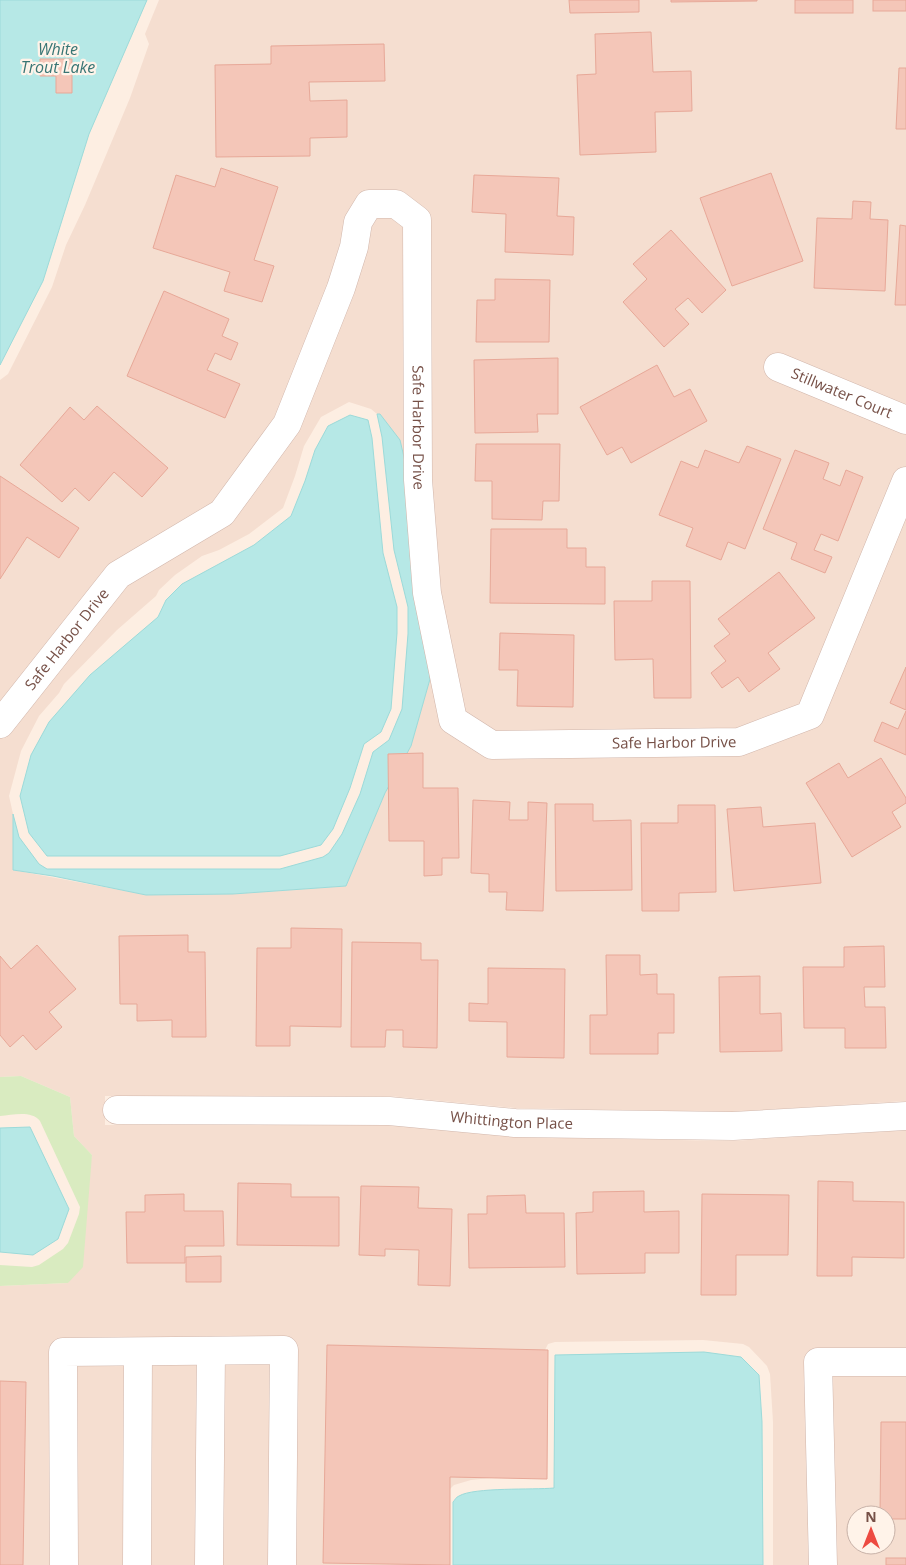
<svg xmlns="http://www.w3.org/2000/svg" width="906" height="1565" viewBox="0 0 906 1565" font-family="'Open Sans',sans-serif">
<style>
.residential{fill:#f5ded0;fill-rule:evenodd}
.green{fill:#d9ebc0}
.water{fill:#b6e8e6;stroke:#9cdad9}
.building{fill:#f4c6b8;stroke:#e7a898}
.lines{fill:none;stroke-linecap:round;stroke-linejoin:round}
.minor-casing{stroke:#d1b6ab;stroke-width:29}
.minor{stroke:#fff;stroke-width:28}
.labels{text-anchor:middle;stroke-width:4.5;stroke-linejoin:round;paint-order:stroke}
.street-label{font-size:15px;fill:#765047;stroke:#fff3e9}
.water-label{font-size:16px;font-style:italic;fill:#387574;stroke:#fff3e9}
</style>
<rect width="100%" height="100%" fill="#fdeee2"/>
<!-- residential -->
<path class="residential" d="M 159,0 L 906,0 L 906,1101 L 732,1112 L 515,1108 L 389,1096 L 105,1096 L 105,1125 L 389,1125 L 515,1137 L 732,1141 L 906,1130 L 906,1565 L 773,1565 L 773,1422 L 770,1374 L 767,1366 L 749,1347 L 743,1344 L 703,1340 L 555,1342 L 548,1344 L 545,1350 L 499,1477 L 471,1480 L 454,1485 L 446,1493 L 442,1565 L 0,1565 L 0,1286 L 68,1283 L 92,1155 L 74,1136 L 70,1097 L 21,1076 L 0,1077 L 0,380 L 8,374 L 52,287 L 66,245 L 85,205 L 130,98 L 149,44 L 145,34 ZM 349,402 L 371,409 L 377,414 L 380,414 L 430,679 L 411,746 L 385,793 L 346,886 L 233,894 L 147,895 L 13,870 L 13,814 L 9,796 L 21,751 L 39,716 L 59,693 L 64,684 L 117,630 L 156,596 L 159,590 L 175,575 L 202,556 L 219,550 L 249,534 L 283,508 L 295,476 L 304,446 L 321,417 ZM 856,1515 L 886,1515 L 886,1545 L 856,1545 Z"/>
<!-- green -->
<path class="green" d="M 21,1076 L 70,1097 L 74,1136 L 92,1155 L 83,1267 L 68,1283 L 0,1286 L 0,1265 L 32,1267 L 39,1265 L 63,1249 L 68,1243 L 79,1214 L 80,1207 L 40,1121 C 31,1110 13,1115 0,1116 L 0,1077 Z"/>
<!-- water -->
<g class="water">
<path d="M 0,0 L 147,0 L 89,134 L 43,281 L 0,365 Z"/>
<path d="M 377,414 L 380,414 L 400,440 L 414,500 L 430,679 L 411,746 L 385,793 L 346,886 L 233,894 L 146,895 L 53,876 L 13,870 L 13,814 L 19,837 L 39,864 L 47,869 L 280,869 L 323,857 L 329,853 L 342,834 L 360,794 L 373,752 L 389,740 L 402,709 L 408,634 L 408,607 L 394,550 L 382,437 Z"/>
<path d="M 350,415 L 368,420 L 372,438 L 383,553 L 397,607 L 397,633 L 391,709 L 381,732 L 364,744 L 350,788 L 333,829 L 321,845 L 280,856 L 47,856 L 29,833 L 20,796 L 31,755 L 49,722 L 90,675 L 158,617 L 166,600 L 182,584 L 254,545 L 291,516 L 305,481 L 315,450 L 328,426 Z"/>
<path d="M 30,1127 L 69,1209 L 58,1239 L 33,1255 L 0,1252 L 0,1128 Z"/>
<path d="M 704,1352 L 741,1357 L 759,1375 L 762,1422 L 763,1565 L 453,1565 L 453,1502 C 455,1500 456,1497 459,1496 C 474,1487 533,1490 554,1488 L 555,1355 Z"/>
</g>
<!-- building -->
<g class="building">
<path d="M 569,0 L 639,0 L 639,12 L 570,13 Z"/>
<path d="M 671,0 L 757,0 L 757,1 L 671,2 Z"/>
<rect x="795" y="0" width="58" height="13"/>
<rect x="873" y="0" width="33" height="11"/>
<path d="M 651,32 L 653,72 L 691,71 L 692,111 L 655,112 L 656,152 L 580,155 L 577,75 L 596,74 L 595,34 Z"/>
<path d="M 384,44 L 385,81 L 309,82 L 310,101 L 347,100 L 347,137 L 310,138 L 310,156 L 216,157 L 215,65 L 271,64 L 271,46 Z"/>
<path d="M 40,59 L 72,59 L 72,93 L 56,93 L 56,76 L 40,76 Z"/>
<path d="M 899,68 L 906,68 L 906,129 L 896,129 Z"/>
<path d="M 221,168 L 278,187 L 254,260 L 274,266 L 262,302 L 224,291 L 230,272 L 153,248 L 176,175 L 215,187 Z"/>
<path d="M 771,173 L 803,261 L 732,286 L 700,198 Z"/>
<path d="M 474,175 L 559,178 L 557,216 L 574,217 L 573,255 L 505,252 L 506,214 L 472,212 Z"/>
<path d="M 853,201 L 871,202 L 870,219 L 888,220 L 885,291 L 814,288 L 817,218 L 852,219 Z"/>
<path d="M 900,225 L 906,226 L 906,305 L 895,305 Z"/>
<path d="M 671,230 L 726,290 L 702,313 L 688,298 L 675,309 L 689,324 L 664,347 L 623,302 L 647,279 L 633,264 Z"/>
<path d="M 495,279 L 550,280 L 549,342 L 476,342 L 477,300 L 495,300 Z"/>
<path d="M 164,291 L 229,319 L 222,336 L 238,343 L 231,360 L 215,353 L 207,370 L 240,384 L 225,418 L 127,376 Z"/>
<path d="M 558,358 L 558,414 L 537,414 L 538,432 L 475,433 L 474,360 Z"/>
<path d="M 657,365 L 674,397 L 690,389 L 707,421 L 631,463 L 622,447 L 607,455 L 580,407 Z"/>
<path d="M 97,406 L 168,468 L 142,497 L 114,472 L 89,501 L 75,488 L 62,502 L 20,465 L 70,407 L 84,420 Z"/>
<path d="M 476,444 L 560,444 L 559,501 L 543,501 L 542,520 L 492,519 L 492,481 L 475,481 Z"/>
<path d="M 747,446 L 781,459 L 745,549 L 728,542 L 721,560 L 686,546 L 693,528 L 659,515 L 681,461 L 698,468 L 705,450 L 739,463 Z"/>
<path d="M 795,450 L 829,463 L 823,479 L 840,486 L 846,470 L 863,477 L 838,541 L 821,534 L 814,550 L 832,557 L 825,573 L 791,559 L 797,543 L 763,529 Z"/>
<path d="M 0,476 L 79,528 L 59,558 L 27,537 L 0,579 Z"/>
<path d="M 491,529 L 567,529 L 567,548 L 586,548 L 586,567 L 605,567 L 605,604 L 490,603 Z"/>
<path d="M 779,572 L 815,618 L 768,653 L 780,669 L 749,692 L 738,677 L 722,688 L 711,673 L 726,661 L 714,646 L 730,634 L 718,619 Z"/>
<path d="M 652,581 L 690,581 L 691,698 L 654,698 L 653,659 L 615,660 L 614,601 L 652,601 Z"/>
<path d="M 500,633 L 574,635 L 573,707 L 517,706 L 518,670 L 499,670 Z"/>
<path d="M 906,667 L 906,710 L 890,703 Z"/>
<path d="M 906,711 L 906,755 L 874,741 L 882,722 L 898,729 Z"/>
<path d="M 423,753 L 423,788 L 458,788 L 459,858 L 442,858 L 442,875 L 424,876 L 424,841 L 389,841 L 388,754 Z"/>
<path d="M 881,758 L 906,798 L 906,803 L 892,812 L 901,827 L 852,857 L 806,783 L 839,763 L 848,778 Z"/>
<path d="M 473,800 L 510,802 L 509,820 L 528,820 L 528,802 L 547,803 L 543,911 L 506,910 L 507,892 L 489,892 L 489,874 L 471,873 Z"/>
<path d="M 555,804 L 593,804 L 593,821 L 631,820 L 632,890 L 556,891 Z"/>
<path d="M 678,805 L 715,805 L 716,892 L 679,893 L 679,911 L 642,911 L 641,823 L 678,823 Z"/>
<path d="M 761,807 L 763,827 L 815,823 L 821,883 L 734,891 L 727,809 Z"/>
<path d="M 291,928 L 342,929 L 341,1027 L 290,1026 L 290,1046 L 256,1046 L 257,948 L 291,948 Z"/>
<path d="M 188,935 L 188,952 L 205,952 L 206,1037 L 172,1037 L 172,1020 L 137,1021 L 137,1004 L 120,1004 L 119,936 Z"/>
<path d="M 352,942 L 421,943 L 421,960 L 438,960 L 437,1048 L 403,1047 L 403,1030 L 386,1030 L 385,1047 L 351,1047 Z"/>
<path d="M 37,945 L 76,989 L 49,1012 L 62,1027 L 36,1050 L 23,1035 L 10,1047 L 0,1035 L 0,956 L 11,969 Z"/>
<path d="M 884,946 L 885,987 L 864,987 L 865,1007 L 885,1007 L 886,1048 L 845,1048 L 845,1028 L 804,1028 L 803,967 L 844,967 L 844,947 Z"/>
<path d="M 606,955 L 640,955 L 640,975 L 657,974 L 657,994 L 674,994 L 674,1033 L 658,1033 L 658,1054 L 590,1054 L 590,1015 L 607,1015 Z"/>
<path d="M 488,968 L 565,969 L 564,1058 L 507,1057 L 507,1022 L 469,1021 L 469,1003 L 488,1004 Z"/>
<path d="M 760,976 L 760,1014 L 781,1013 L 782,1051 L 720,1052 L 719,977 Z"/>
<path d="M 818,1181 L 853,1182 L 853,1201 L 904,1202 L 904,1258 L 852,1257 L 852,1276 L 817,1276 Z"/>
<path d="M 238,1183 L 291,1184 L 291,1197 L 339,1197 L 339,1246 L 237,1245 Z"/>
<path d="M 361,1186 L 419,1187 L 418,1208 L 452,1209 L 450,1286 L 418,1285 L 419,1250 L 385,1249 L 385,1256 L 359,1255 Z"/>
<path d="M 644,1191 L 644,1212 L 679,1211 L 679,1253 L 645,1253 L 645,1273 L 577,1274 L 576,1213 L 593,1212 L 593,1192 Z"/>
<path d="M 184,1194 L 184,1211 L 223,1211 L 224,1246 L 185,1246 L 185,1263 L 127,1263 L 126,1212 L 145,1212 L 145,1195 Z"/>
<path d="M 702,1194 L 789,1195 L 788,1255 L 736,1255 L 736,1295 L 701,1295 Z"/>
<path d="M 525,1195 L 526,1213 L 564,1213 L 565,1267 L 469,1268 L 468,1214 L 487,1214 L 487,1196 Z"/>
<path d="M 221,1256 L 221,1282 L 186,1282 L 186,1257 Z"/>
<path d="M 327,1345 L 548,1350 L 547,1479 L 450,1477 L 450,1565 L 323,1563 Z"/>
<path d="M 0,1381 L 26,1382 L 23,1565 L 0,1565 Z"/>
<path d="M 881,1422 L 906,1422 L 906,1519 L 886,1519 L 886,1515 L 880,1515 Z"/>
<rect x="886" y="1558" width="20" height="7"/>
</g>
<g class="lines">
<!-- minor casing -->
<g class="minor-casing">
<g id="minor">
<path id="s1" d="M 778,367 L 906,420"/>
<path id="s2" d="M 0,724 L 118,575 L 222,513 L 287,424 L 341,288 L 354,247 L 358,222 L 369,204 L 396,204 L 417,220 L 418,480 L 427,593 L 453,720 L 492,745 L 739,742 L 810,715 L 906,481"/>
<path id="s3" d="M 117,1110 L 389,1111 L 515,1123 L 733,1126 L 906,1116"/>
<path d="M 64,1565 L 63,1352 L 284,1350 L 282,1565"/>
<path d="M 137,1565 L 138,1352"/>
<path d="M 209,1565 L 211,1351"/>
<path d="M 823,1565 L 818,1362 L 906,1362"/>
</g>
</g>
<!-- minor -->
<use href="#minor" class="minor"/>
</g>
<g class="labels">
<!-- street labels -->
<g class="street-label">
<text dy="5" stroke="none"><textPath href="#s1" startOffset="69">Stillwater Court</textPath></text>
<text dy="5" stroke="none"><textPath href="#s2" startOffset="918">Safe Harbor Drive</textPath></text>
<text dy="5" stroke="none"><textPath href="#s2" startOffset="108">Safe Harbor Drive</textPath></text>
<text dy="5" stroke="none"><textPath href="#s2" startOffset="1442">Safe Harbor Drive</textPath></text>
<text dy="5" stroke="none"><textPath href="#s3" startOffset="395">Whittington Place</textPath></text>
</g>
<!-- water labels -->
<g class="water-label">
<text x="58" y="55">White<tspan x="58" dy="18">Trout Lake</tspan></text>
</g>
</g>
<!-- north arrow -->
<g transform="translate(871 1530)"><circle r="24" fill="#fff3e9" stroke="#c8b2a8"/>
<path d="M0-4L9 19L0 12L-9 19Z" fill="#ed4a41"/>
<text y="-8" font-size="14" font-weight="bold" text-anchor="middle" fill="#765047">N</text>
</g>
</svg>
